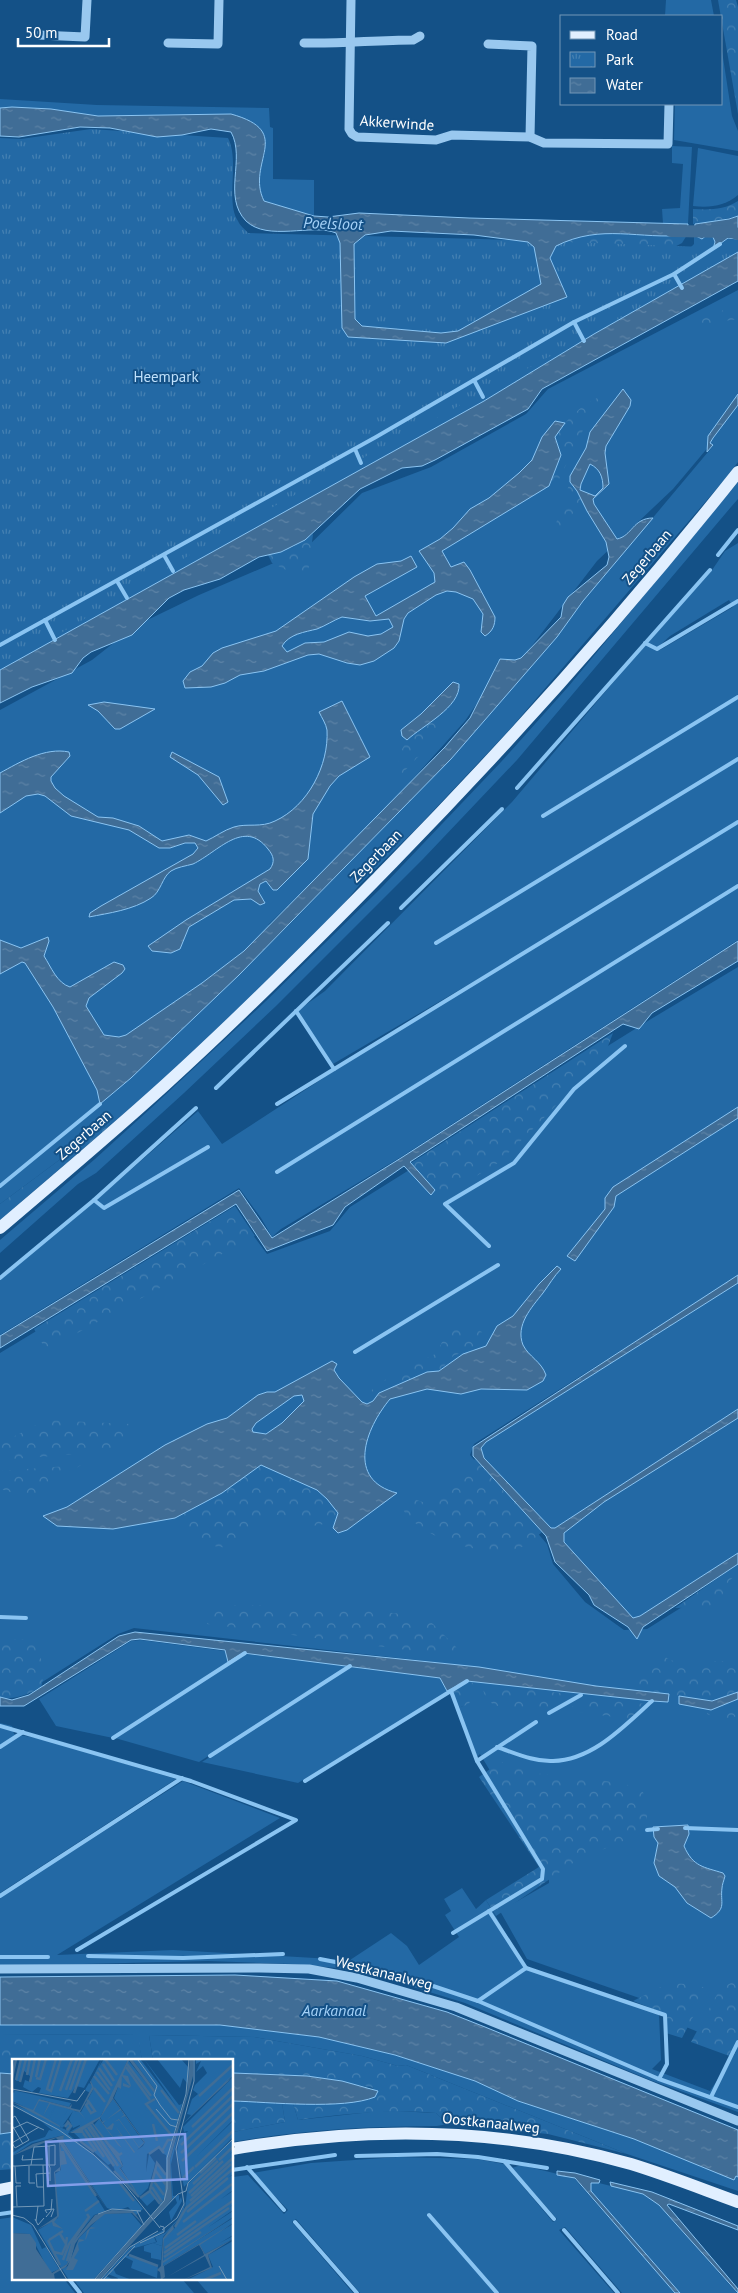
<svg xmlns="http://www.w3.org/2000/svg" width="738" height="2293" viewBox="0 0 738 2293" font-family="'PT Sans',sans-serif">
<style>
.green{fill:#2369a5;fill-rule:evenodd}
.forest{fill:url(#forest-crowns)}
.park{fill:url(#park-tufts)}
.water{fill:url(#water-ripples);stroke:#8ac4f2;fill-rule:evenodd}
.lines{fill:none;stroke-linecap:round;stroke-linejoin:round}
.stream{stroke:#8ac4f2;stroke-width:4}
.canal{stroke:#406d96;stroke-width:12}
.minor{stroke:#99c8ef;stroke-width:9}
.major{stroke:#e1efff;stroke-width:12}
.labels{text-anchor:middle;stroke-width:4;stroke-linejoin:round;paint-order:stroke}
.street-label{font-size:15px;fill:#fff;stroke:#145187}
.park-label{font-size:15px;fill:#bfe0fb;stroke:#145187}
.water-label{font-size:16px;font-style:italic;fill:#a4d1f7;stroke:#145187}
.inset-river{fill:none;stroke:#406d96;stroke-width:2.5}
.inset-road{fill:none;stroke:#7297b7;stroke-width:1}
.view{fill:#839eea;fill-opacity:0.15;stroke:#839eea;stroke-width:2.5}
.inset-edge{fill:none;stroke:#fff;stroke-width:2.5}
</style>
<defs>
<pattern id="forest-crowns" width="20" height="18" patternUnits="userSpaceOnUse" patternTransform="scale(1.25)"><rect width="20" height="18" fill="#2369a5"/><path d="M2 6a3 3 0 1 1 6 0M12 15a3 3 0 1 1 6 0" fill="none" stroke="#4480b2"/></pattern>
<pattern id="park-tufts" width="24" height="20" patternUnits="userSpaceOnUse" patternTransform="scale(1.25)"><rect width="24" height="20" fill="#2369a5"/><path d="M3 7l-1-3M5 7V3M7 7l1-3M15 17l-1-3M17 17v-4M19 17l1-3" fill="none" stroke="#4480b2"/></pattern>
<pattern id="water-ripples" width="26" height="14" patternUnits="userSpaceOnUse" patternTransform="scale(1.25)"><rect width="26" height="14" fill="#406d96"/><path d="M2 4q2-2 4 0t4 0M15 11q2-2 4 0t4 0" fill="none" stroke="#5d83a6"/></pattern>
</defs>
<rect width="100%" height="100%" fill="#145187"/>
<!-- green -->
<g class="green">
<path d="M 666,0 L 711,0 L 714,16 L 665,16 Z"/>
<path d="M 722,51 L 732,116 L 738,131 L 738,151 L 674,140 L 675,104 L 722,104 Z"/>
<path d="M 0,99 L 97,105 L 269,108 L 270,127 L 273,128 L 273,179 L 314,180 L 314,216 L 264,201 C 256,184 260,170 265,153 L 231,114 L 98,116 L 51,109 L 0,108 Z"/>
<path d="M 672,146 L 692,147 L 688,224 L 663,224 L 662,209 L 680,208 L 683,164 L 672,163 Z"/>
<path d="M 698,148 L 738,156 L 738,195 C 725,206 710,208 693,206 Z"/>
<path d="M 708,234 L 713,237 L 715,242 L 713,248 L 728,238 L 738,239 L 738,252 L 594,334 L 484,401 L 0,670 L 0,632 L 689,249 L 694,244 L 694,235 L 702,239 Z"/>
<path d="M 738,290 L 738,462 L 725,479 L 511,728 L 417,828 L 360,884 L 316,938 L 232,1020 L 113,1123 L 97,1132 L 0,1204 L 0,710 L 92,660 L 135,626 L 199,595 L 276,562 L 300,554 L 362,493 L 431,467 L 526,414 L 548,389 ZM 710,445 L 713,446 L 583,601 L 557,637 L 451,759 L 280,934 L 131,1078 L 218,971 L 244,951 L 271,924 L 268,925 L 376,820 L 465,721 L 482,696 L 498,661 L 521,660 L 597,561 L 673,489 Z"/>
<path d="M 738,482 L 738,499 L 731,507 L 517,760 L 423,859 L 276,1006 L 184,1093 L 96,1173 L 78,1184 L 0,1253 L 0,1240 L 95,1159 L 150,1109 L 266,1001 L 380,889 L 501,762 L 568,687 Z"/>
<path d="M 738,543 L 738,940 L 401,1157 L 281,1229 L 272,1237 L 261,1218 L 239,1188 L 0,1335 L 0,1280 L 96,1200 L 198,1111 L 222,1144 L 368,1049 L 507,962 L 333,1064 L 297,1011 L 325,991 L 512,802 L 644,646 L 647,645 L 660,650 L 733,607 L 729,600 L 670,636 L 657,648 L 646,643 L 710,573 L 725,551 Z"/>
<path d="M 738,967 L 738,1276 L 474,1444 L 470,1455 L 547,1544 L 553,1564 L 585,1602 L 624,1630 L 647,1629 L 738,1572 L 738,2034 L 732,2046 L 674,2022 L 668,2008 L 527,1959 L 500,1911 L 549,1883 L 549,1869 L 480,1754 L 477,1757 L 458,1708 L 463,1706 L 451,1664 L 134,1628 L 118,1634 L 25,1693 L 0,1693 L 0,1353 L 235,1211 L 267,1254 L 330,1231 L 350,1207 L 651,1019 Z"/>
<path d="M 738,1283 L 738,1409 L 555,1528 L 551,1528 L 484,1458 L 481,1448 L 486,1442 Z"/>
<path d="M 738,1418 L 738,1553 L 640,1616 L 633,1618 L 564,1542 L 564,1533 L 604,1502 Z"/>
<path d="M 141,1640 L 225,1651 L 228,1662 L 113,1738 L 56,1726 L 39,1699 L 131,1641 Z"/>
<path d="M 246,1654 L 349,1666 L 199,1762 L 115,1738 Z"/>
<path d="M 350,1667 L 440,1678 L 447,1692 L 298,1783 L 202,1762 Z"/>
<path d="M 0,1723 L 12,1726 L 14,1734 L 42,1739 L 176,1779 L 0,1893 Z"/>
<path d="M 183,1781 L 280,1818 L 57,1955 L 173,1950 L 350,1960 L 391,1933 L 407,1946 L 419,1965 L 459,1937 L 445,1915 L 451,1911 L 444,1899 L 462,1888 L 476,1909 L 486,1900 L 526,1968 L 659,2014 L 661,2060 L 652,2069 L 710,2091 L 738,2049 L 738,2112 L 650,2080 L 465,2003 L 374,1975 L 337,1968 L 292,1964 L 208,1961 L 0,1966 L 0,1897 Z"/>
<path d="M 0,2025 L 220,2025 L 319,2037 L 395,2055 L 475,2081 L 518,2101 L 634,2139 L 734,2179 L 736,2176 L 738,2177 L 738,2191 L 627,2154 L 406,2065 L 398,2066 L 362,2056 L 254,2037 L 149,2035 L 153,2060 L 142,2060 L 137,2035 L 0,2034 Z"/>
<path d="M 282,2103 L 293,2103 L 298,2120 L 371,2112 L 395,2111 L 436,2113 L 448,2124 L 437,2126 C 368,2126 301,2130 233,2142 L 233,2132 L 285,2122 Z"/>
<path d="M 398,2157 L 477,2159 L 504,2164 L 553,2222 L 557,2219 L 512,2168 L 521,2165 L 574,2178 L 675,2293 L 622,2293 L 565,2227 L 559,2230 L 614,2293 L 499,2293 L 429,2213 L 428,2214 L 496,2293 L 360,2293 L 296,2219 L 292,2222 L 353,2293 L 208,2293 L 196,2279 L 232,2279 L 233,2177 L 248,2175 L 284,2214 L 288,2210 L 253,2173 L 311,2163 Z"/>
<path d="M 591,2183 L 599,2183 L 643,2194 L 659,2205 L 737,2293 L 680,2293 L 591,2191 Z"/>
<path d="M 14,2217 L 14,2279 L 64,2279 L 75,2293 L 0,2293 L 0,2219 Z"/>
<path d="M 73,2279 L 182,2279 L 194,2293 L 84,2293 Z"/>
</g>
<!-- forest -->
<g class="forest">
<path d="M 718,0 L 736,0 L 738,7 L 738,114 Z"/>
<path d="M 738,201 L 738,216 L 707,223 L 693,224 L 693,209 C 709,210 724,210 738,201 Z"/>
<path d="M 598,233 L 687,235 L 682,243 L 665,252 L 556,246 L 571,238 Z"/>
<path d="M 738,304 L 738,319 L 705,324 L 698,321 Z"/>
<path d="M 606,394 L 590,416 L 558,481 L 549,486 L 561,455 L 554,437 C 572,414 579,406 606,394 Z"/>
<path d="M 570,482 L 583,503 L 566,521 L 548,547 Z"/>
<path d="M 313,534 L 309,567 L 306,575 L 300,577 L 272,563 L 268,555 L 293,547 Z"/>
<path d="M 437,717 L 446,717 L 447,726 L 398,778 C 395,744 412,735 437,717 Z"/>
<path d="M 613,1033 L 605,1054 L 536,1126 L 498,1163 L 448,1193 L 443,1202 L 434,1194 L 435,1190 L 411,1163 Z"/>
<path d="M 113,1123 L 0,1220 L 0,1204 L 97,1132 Z"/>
<path d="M 235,1206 L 255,1236 L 61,1342 L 49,1347 L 43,1345 L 34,1329 Z"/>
<path d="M 469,1325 L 482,1332 L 483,1338 L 469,1350 L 453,1356 L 439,1372 L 427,1372 L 379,1393 L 373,1401 L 367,1404 L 362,1402 L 377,1384 L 437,1353 L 442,1342 L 455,1328 Z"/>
<path d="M 45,1420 L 130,1424 L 138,1428 L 134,1436 L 104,1452 L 0,1460 L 0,1444 Z"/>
<path d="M 475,1459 L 542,1532 C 536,1537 530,1543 524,1546 C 493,1561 426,1540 406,1514 C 402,1509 400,1500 397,1493 L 428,1504 Z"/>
<path d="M 81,1465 L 34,1496 L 24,1496 L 0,1489 L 0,1471 Z"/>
<path d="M 261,1465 C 289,1478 320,1486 338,1513 C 311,1540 307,1515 279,1515 C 243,1514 246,1567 199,1539 C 190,1533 182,1529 175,1521 L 175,1518 L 222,1493 Z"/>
<path d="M 738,1564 L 738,1573 L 729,1581 L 720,1602 L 706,1607 L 675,1608 Z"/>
<path d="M 234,1605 L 268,1605 L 331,1613 L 353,1609 L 403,1614 L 432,1623 L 456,1647 L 461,1657 L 207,1624 C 209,1610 222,1609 234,1605 Z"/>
<path d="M 0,1639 L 29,1639 C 41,1652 47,1669 41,1687 C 27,1695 16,1700 0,1697 Z"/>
<path d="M 663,1656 L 679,1664 L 696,1669 L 715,1661 L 728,1661 L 738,1665 L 738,1691 L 712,1701 L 630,1689 C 633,1671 646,1662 663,1656 Z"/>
<path d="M 467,1682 L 568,1694 C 561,1699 550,1709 542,1711 C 536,1713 501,1708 495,1705 C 488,1702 483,1695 483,1687 L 479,1686 L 474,1689 L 469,1704 L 458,1708 L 452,1692 Z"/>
<path d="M 584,1697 L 655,1705 L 631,1719 L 567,1711 Z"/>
<path d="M 738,1700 L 738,1715 C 726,1722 719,1719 707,1714 L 707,1710 L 711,1711 Z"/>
<path d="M 500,1762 L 516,1766 L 532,1773 L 595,1779 L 628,1785 L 642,1791 L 647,1798 L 647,1827 L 636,1836 L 579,1859 L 496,1916 L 486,1900 L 539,1867 L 479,1777 Z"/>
<path d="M 738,1979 L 738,2049 L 732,2057 L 691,2042 L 720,1989 Z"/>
<path d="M 669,1983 L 687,1984 L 708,1988 L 682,2038 L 666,2033 L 666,2014 L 633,2001 Z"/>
<path d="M 0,2034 L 138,2035 L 142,2060 L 14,2060 L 14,2074 L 0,2073 Z"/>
<path d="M 149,2035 L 254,2037 L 362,2056 L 398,2066 L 406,2065 L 627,2154 L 548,2134 L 448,2124 L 436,2113 C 389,2109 344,2114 298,2120 L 293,2103 L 338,2103 L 374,2088 L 307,2076 L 233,2073 L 232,2060 L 153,2060 Z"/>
<path d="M 233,2101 L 282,2103 L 285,2122 L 233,2132 Z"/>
<path d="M 14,2132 L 14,2169 L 0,2170 L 0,2134 Z"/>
</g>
<!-- park -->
<path class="park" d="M 91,129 L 228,138 C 240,161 225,202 238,221 C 240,226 245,229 248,233 L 480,239 L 733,248 L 738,254 L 236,527 L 46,642 L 0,668 L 0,138 L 21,139 Z"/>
<!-- water -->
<g class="water">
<path d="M 12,107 L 51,109 L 98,116 L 231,114 C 296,132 245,162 264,201 L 314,216 L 328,217 L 359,213 L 469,218 L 688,224 L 687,235 C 639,240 602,223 556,246 L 550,258 L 567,297 L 446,343 L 348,337 L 342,328 L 340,243 L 336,233 C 312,223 268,242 246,221 C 222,196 246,159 231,132 L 211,129 L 182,135 L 157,137 L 110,128 L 80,127 L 19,137 L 0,136 L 0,108 ZM 391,231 L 474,235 L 528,242 L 534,247 L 541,284 L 458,331 L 441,333 L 362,326 L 355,319 L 354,244 L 365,235 Z"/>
<path d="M 738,216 L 738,239 L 728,238 L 713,249 L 715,242 L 713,237 L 708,234 L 702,239 L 694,235 L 695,224 L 729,219 Z"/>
<path d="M 738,252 L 738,281 L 542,389 L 528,409 L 435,460 L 422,466 L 402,468 L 360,489 L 305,540 L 281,552 L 259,557 L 220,579 L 184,590 L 169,598 L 132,635 L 91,652 L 83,658 L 72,673 L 32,687 L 0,703 L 0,670 L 484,401 L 594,334 Z"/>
<path d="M 623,389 L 631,400 L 630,406 L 606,446 L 605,453 L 609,484 L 593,499 L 594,504 L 617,539 C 632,536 633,518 653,518 L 583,601 L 557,637 L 451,759 L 239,975 L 131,1078 L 100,1104 L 97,1090 L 53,1007 L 25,963 L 22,962 L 0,974 L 0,940 L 21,948 L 48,937 L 49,941 L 44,956 C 51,967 57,983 70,987 L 114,962 L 123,965 L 125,969 L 122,973 L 89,998 L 86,1006 L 104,1035 L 119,1037 L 126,1035 L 202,983 L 244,951 L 445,747 L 470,718 L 500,659 L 515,660 L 521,658 L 561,617 L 563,605 L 568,597 L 607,565 L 609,557 L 606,542 L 587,511 L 577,491 L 570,482 L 570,476 L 586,448 L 590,432 ZM 590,464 C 600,469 603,477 603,488 L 595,496 L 580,490 L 581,484 Z"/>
<path d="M 738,394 L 738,405 L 713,438 L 710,443 L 713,445 L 707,452 L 708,436 Z"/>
<path d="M 555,421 L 565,423 L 555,437 L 561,455 L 549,486 L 442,551 L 451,567 L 464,562 L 470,570 L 495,617 C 495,625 493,631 485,636 L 481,632 L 483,614 L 473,599 L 456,592 L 447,591 L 436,595 L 408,613 L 404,619 L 399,641 L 394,648 L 374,661 L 360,665 L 347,663 L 319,654 L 308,655 L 264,671 L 240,675 L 225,683 L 211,687 L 185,688 L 183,681 L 190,672 L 202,666 L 213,653 L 222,648 L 276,631 L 354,577 L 377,564 L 401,561 L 411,556 L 417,567 L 365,596 L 376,616 L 435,582 L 434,573 L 419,551 L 440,539 L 453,528 L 470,509 L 489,498 L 519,473 L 532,460 L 542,437 ZM 342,617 L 370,621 L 389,619 L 393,627 L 381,634 L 368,636 L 349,632 L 324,642 L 305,643 L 287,652 L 282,646 C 289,634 305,632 317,629 C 325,626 334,620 342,617 Z"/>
<path d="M 453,682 L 459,684 C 461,707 422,726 407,740 L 402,736 L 401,730 L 421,714 Z"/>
<path d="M 342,701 L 370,757 L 339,776 L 330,786 L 313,814 L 308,859 L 277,890 L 273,890 L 266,881 L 260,884 L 258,891 L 265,903 L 260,905 L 251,899 L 234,900 L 189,927 L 180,949 L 171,953 L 152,951 L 148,946 L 186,920 L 270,869 C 275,862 274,856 268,849 C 244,818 218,852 193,864 C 186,866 177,867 171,871 C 162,877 161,892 151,898 C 133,910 109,913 89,917 L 90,913 L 101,906 L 193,854 L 198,848 L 195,843 L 185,843 L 170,848 L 159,848 L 129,830 L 71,816 L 45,796 L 38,794 L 26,796 L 0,813 L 0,773 C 20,762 45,747 69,752 L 70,756 L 51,777 L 51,781 L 55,788 L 64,796 L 98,817 L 113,818 L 139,826 L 162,841 L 189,835 L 206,841 C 215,837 224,830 234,827 C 247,823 261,828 275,821 C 308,806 329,765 327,730 C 326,724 322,718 319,712 Z"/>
<path d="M 104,702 L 155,709 L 120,729 L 115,729 L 98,711 L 88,705 Z"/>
<path d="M 172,752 L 219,777 L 228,802 L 223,805 L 198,775 L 170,757 Z"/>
<path d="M 738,941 L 738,961 L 652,1013 L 639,1029 L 623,1024 L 410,1162 L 435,1190 L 431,1195 L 404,1166 L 345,1207 L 333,1225 L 267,1251 L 236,1204 L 0,1348 L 0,1336 L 239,1190 L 272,1238 L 401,1158 Z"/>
<path d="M 738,1107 L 738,1118 L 616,1196 L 614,1207 L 575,1261 L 567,1256 L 605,1209 L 605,1198 L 613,1187 Z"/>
<path d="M 557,1266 L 561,1269 C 554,1276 549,1285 543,1293 C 532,1307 515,1325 523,1345 C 529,1357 541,1361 546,1375 L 543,1381 L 527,1390 L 481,1389 L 461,1394 L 427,1389 L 390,1399 C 365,1429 346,1480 397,1493 L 347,1530 L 338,1533 L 333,1528 L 338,1513 L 327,1499 L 317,1490 L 261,1465 L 222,1493 L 175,1518 L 113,1529 L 57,1526 L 43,1516 L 67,1507 L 165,1445 L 207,1424 L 227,1418 L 258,1395 L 267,1392 L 275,1392 L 332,1361 L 337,1364 L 334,1370 L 339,1378 L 362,1402 L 367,1404 L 373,1401 L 379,1393 L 427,1372 L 439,1371 L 463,1354 L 486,1346 L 497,1326 L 513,1316 L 539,1284 ZM 302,1395 L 304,1401 L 282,1423 L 266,1434 L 253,1432 L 252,1429 L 256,1423 L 294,1396 Z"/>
<path d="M 738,1275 L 738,1283 L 486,1442 L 481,1448 L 484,1458 L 551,1528 L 555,1528 L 738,1409 L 738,1418 L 604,1502 L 564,1533 L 564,1542 L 633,1618 L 640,1616 L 738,1553 L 738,1564 L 643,1627 L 637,1639 L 628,1627 L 594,1605 L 589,1595 L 555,1562 L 546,1536 L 473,1456 L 473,1447 Z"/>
<path d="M 135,1632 L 479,1667 L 596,1686 L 669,1694 L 668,1702 L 652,1701 L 467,1681 L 447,1691 L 440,1678 L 243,1653 L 228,1662 L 225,1650 L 140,1639 L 131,1640 L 24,1706 L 0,1706 L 0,1697 L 12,1700 L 29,1695 L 119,1636 Z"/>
<path d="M 738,1692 L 738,1699 L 711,1710 L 679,1704 L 679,1696 L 712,1701 Z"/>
<path d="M 688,1825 L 689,1834 L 684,1846 C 693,1867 704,1867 723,1873 L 725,1876 C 724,1880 722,1885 722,1888 C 720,1903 727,1908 711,1918 L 687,1903 L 675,1887 L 659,1876 L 654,1863 L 658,1843 L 654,1837 L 653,1827 Z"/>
<path d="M 235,1975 L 337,1981 L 447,2012 L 485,2027 L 738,2130 L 738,2177 L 736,2176 L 734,2180 L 634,2139 L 518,2101 L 475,2081 L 395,2055 L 319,2037 L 220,2025 L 0,2025 L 0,1977 Z"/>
<path d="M 0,2073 L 14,2074 L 14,2132 L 0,2134 Z"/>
<path d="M 233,2073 L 307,2076 L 342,2081 L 378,2091 L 375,2097 C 343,2110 269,2102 233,2101 Z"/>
<path d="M 557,2171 L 575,2173 L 600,2180 L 599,2183 L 591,2183 L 591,2191 L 680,2293 L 675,2293 L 575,2178 L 557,2175 Z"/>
<path d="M 610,2182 L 652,2192 L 738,2226 L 738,2230 L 669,2204 L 667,2205 L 738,2289 L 738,2293 L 659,2205 L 643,2194 L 611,2186 Z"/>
</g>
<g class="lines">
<!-- stream -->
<g class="stream">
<path d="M 674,274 L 682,288"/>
<path d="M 574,322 L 584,341"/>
<path d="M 474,380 L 483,397"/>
<path d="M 355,449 L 361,463"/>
<path d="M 164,555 L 173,571"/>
<path d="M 718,555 L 738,530"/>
<path d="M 117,581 L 127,598"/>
<path d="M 45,620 L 55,640"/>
<path d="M 645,643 L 657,649 L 738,601"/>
<path d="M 0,645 L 376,437 L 574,322 L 674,274 L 720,244"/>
<path d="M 517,788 L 710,570"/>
<path d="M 543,816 L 738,697"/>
<path d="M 401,908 L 502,809"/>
<path d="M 436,943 L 738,759"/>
<path d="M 296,1011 L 334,1069"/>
<path d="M 216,1088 L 388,923"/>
<path d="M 277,1104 L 738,822"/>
<path d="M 277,1172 L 738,886"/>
<path d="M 0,1186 L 100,1104"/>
<path d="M 94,1200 L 104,1208 L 208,1147"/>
<path d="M 489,1246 L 445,1204 L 514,1163 L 574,1089 L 625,1046"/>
<path d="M 0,1278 L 94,1200 L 196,1108"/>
<path d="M 355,1352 L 498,1265"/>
<path d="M 0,1617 L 26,1618"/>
<path d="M 451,1691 L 477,1761 L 543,1869 L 542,1879 L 453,1933"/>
<path d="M 549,1713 L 581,1695"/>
<path d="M 0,1726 L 191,1781 L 296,1820 L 77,1950"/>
<path d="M 113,1738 L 245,1653"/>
<path d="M 0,1747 L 23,1732"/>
<path d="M 497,1747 C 515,1753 534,1762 553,1761 C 593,1760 624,1726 652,1701"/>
<path d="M 210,1756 L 350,1666"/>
<path d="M 477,1761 L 536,1722"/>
<path d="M 305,1781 L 467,1681"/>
<path d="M 685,1828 L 738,1830"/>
<path d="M 647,1830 L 658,1829"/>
<path d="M 0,1896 L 182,1778"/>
<path d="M 88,1956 L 183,1958 L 283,1954"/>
<path d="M 0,1957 L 48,1957"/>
<path d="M 320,1959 L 396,1974"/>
<path d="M 421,1982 L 478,2001 L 659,2079 L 667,2064 L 665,2015 L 526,1968 L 489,1911"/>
<path d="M 478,2001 L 526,1968"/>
<path d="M 659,2079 L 738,2107"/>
<path d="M 711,2097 L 738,2042"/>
<path d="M 356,2156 L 437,2154 L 478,2157 L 547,2168"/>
<path d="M 504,2161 L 554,2219"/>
<path d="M 247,2167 L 284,2210"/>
<path d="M 232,2170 L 335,2155"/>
<path d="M 0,2214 L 14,2212"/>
<path d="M 429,2215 L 497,2293"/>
<path d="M 295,2222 L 357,2293"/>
<path d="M 564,2230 L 618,2293"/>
<path d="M 69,2279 L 80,2293"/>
</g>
<!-- canal -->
<path class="canal" d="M 671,231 L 732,232 L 738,234"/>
<!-- minor -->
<g class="minor">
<path d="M 351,0 L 349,129 L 352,134 L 357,137 L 436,140 L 452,135 L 530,137 L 544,143 L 668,144 L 669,104"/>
<path d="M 39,35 L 85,37 L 87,0"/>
<path d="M 168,43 L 218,44 L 219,0"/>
<path d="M 304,43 C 341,44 376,40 413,40 L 420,36"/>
<path d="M 488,44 L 532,46 L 530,137"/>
<path d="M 0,1969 L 260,1968 L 309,1969 L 357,1978 L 456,2007 L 738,2121"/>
</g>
<!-- major -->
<g class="major">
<path d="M 0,1228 C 55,1181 111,1134 165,1085 C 243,1014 319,938 393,862 C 514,738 630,608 738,472"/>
<path d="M 232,2149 C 365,2126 501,2127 631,2164 C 667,2175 702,2189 738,2202"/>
<path d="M 0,2190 L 14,2187"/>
</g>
</g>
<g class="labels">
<!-- street labels -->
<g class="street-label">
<text transform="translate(397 123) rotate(4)" y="5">Akkerwinde</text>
<text transform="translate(647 557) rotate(-50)" y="5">Zegerbaan</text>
<text transform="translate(376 856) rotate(-46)" y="5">Zegerbaan</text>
<text transform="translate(84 1135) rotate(-41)" y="5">Zegerbaan</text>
<text transform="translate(384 1973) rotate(14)" y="5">Westkanaalweg</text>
<text transform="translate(491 2123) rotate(6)" y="5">Oostkanaalweg</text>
</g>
<!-- park labels -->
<g class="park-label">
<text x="166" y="382">Heempark</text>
</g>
<!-- water labels -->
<g class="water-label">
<text transform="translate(333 223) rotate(2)" y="6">Poelsloot</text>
<text x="334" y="2016">Aarkanaal</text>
</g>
</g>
<!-- overview -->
<g transform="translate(12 2059)">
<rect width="221" height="221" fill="#145187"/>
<path d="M 9,0 L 55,0 L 50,15 L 55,0 L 88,0 L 72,29 L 64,27 L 56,39 L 27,34 L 29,29 L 26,28 L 20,33 L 11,28 L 13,21 L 18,23 L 19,18 L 11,11 L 8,22 L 4,22 ZM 90,0 L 87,8 L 92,0 L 116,0 L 100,38 L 88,58 L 101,40 L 132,84 L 125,91 L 131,87 L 133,83 L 102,39 L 116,1 L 142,33 L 143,31 L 120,0 L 128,0 L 165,48 L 132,0 L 167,46 L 170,45 L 160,81 L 154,134 L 149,147 L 143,140 L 135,147 L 128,139 L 138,132 L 145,105 L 154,116 L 154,96 L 150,94 L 148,88 L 135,95 L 134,113 L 137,95 L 143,104 L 142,109 L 136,129 L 128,137 L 124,135 L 103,112 L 100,104 L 96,106 L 62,74 L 80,65 L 110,107 L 107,109 L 124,133 L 109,109 L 111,107 L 110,103 L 82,66 L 87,60 L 94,69 L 88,58 L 69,70 L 56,74 L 68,67 L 62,52 L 69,53 L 82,29 L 78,34 L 73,31 L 77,24 L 80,26 L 79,22 ZM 145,0 L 169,0 L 177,9 L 177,0 L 177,17 L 174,35 L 175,24 L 171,19 L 168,29 ZM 184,0 L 221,0 L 221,17 L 172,64 L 179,56 L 175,55 L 180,40 L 186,35 L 181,31 L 183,26 L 195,14 L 191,7 L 184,13 L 189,2 L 184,5 ZM 221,18 L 221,61 L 185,97 L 221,62 L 221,78 L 172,128 L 165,94 L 167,81 L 176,72 L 172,73 L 171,68 ZM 0,31 L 59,44 L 57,48 L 27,40 L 57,50 L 48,68 L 20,54 L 54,71 L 55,64 L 59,66 L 56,63 L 51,66 L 57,62 L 60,68 L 56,75 L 96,107 L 131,150 L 124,156 L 116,148 L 104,152 L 95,149 L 58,93 L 50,80 L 52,76 L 20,84 L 0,97 L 0,94 L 18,83 L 33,78 L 37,71 L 41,72 L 31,64 L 45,72 L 0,45 L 19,52 L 0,43 L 13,48 L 0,42 L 0,34 L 3,33 ZM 169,64 L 159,105 L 161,137 L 167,136 L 167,142 L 169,138 L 170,142 L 159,162 L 157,153 L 165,144 L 163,138 L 154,148 L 160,140 L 158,101 ZM 221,80 L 221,92 L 218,95 L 221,93 L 221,115 L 217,118 L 221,116 L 221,131 L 209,140 L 221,132 L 221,145 L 218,148 L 221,146 L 221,151 L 195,169 L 221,152 L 221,158 L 173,189 L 221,159 L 221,164 L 209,172 L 221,165 L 221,176 L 208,184 L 221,177 L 221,180 L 193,195 L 187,185 L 151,207 L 152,179 L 162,170 L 173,150 L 176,125 ZM 119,154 L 130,167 L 81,221 L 57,221 L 50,210 L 56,207 L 67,179 L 91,155 ZM 152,171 L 152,173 L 142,178 L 144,183 L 119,190 L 114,196 L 146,207 L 145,219 L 119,209 L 121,202 L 113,198 L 101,209 L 104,215 L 120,221 L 105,221 L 106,219 L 96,215 L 94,217 L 102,221 L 89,221 L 120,187 ZM 221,182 L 221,221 L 175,221 L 201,208 L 196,196 ZM 141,184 L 150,187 L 149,201 L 139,199 L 139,194 L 132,192 L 132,187 Z" fill="#2369a5"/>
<path d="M 142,39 L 159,62 L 164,63 L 163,67 L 163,64 L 157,64 L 142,40 L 136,44 L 137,48 L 140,52 L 143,51 L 146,53 L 141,54 L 147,55 L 144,58 L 149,59 L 149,64 L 152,62 L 151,68 L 156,65 L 163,70 L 156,66 L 150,70 L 139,57 L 142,56 L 138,51 L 133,52 L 134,45 ZM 44,46 L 38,59 L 48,65 L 56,50 L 62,51 L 70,65 L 61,69 L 57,60 L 61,52 L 51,66 L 56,63 L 58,70 L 55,65 L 50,69 L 36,59 ZM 174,142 L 170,157 L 151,178 L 150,187 L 141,184 L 145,183 L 143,178 L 153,174 L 166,160 Z" fill="#2369a5"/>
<path d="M 49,82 L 93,152 L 82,156 L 65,177 L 55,205 L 49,209 L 26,171 L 46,159 L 43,115 L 49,111 ZM 0,158 L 19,166 L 30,190 L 34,188 L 47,210 L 38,214 L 18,175 L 0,174 Z" fill="#2369a5"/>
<path d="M 92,0 L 79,22 L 82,29 L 68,53 L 74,61 L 67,53 L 38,45 L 31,57 L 48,67 L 48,68 L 0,43 L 21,51 L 27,40 L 57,48 L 60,45 L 59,49 L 68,51 L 80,28 L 78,23 ZM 27,42 L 37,44 L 31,57 L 22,52 ZM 116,0 L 120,0 L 143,31 L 142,34 L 117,1 L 111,16 L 116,17 L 119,27 L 117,29 L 111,27 L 111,24 L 118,27 L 110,17 L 109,30 L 106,28 L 101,39 L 133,83 L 122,94 L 110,77 L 105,77 L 109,76 L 102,65 L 100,71 L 95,70 L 110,89 L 106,86 L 87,60 L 81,64 L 107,97 L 111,107 L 108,109 L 121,127 L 124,132 L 125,135 L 107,109 L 110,107 L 80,65 L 71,71 L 72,74 L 58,74 L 89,57 ZM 101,40 L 108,50 L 94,61 L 109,51 L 112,56 L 108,59 L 113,57 L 132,83 L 127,88 L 107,60 L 102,63 L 107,61 L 127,89 L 123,93 L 101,64 L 95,69 L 91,64 L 94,61 L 90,63 L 88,59 ZM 178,0 L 181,0 L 181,17 L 158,101 L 160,140 L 87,221 L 83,221 L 152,142 L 155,102 L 175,34 ZM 221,15 L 214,23 L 221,18 L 171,65 ZM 52,76 L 51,82 L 95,150 L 48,81 L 49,92 L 52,92 L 55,105 L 49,106 L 48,112 L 43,113 L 47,157 L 42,163 L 51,170 L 41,167 L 40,163 L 26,170 L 45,157 L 42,113 L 48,108 L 47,82 L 44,79 L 0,97 L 21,85 ZM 100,151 L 121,152 L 131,165 L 120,154 L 93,155 L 79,166 L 67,179 L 63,185 L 59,200 L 67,180 L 73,181 L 75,172 L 79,168 L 84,169 L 86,163 L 84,169 L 78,170 L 74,180 L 71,182 L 67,183 L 66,185 L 67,191 L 62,199 L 66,201 L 61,211 L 54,211 L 58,202 L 54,208 L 42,215 L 43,221 L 0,221 L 0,174 L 18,175 L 24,184 L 24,190 L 40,214 L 55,205 L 62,182 L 83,156 ZM 221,158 L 151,204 L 151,207 L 221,164 L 188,186 L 193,195 L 221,180 L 196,196 L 200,209 L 171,221 L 198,208 L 193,197 L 155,218 L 192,196 L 191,193 L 154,215 L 191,193 L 187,186 L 152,207 L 153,218 L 149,221 L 148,213 L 145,211 L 149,207 L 151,179 L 161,166 L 162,170 L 153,179 L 162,174 L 152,180 L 151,202 Z" fill="#406d96" fill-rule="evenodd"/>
<path class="inset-river" d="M 44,0 L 35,30 L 39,32 L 49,0M 93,0 L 105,16M 91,5 L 102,22M 115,5 L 139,37M 114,8 L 138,41M 87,9 L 100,27M 85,13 L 98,31M 15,16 L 18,0M 82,17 L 97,35M 24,18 L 28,0M 0,19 L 4,0M 24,19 L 28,20 L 34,0M 4,21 L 9,0M 8,23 L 14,0M 18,23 L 23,0M 82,29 L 93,43M 54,31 L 65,0M 58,31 L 69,0M 149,31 L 167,54M 48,32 L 60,0M 62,34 L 74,0M 187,37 L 222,5M 143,40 L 134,45 L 160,77M 75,41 L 77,43 L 83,52 L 79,54 L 74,46 L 77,43M 141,65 L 145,82M 78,66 L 106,107M 53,68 L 56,63 L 59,67 L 55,71M 76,68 L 102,107M 180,68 L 222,28M 73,70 L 92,98M 71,74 L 84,92M 68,82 L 82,93M 48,83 L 84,137M 97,86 L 107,96 L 110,94M 169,86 L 222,36M 150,92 L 156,81 L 160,81M 169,94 L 222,44M 137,95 L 147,88 L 152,94M 207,101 L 222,87M 170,102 L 222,53M 183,108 L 222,71M 143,111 L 154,126M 102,112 L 127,138M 188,114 L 204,99M 171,119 L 182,108M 141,121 L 152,136M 107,123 L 122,142M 181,125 L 206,102M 140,128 L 150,143M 138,131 L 145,104 L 154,116M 177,134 L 211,102M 179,137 L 222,98M 128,139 L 138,132 L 148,145M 178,142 L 219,105M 73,152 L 87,142M 175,153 L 216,119M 171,163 L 220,125M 163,168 L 174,149 L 222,109M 47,173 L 54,185 L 55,178M 165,176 L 184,162M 36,181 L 48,206M 37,181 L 51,172M 153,189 L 222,141M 42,193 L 50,195 L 54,186M 152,194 L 217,149M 117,196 L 146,207M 152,198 L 189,173M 51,201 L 57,185 L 77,158 L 75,155M 55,202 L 61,182 L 77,158M 192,221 L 209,214"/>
<path class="inset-road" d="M 126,1 L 145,27 L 142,36 L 148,46 L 159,60 L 166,61M 0,30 L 65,42 L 73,31M 0,46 L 47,71 L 82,96 L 114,127 L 148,169M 144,50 L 158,66 L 165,68M 0,59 L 3,57 L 17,81 L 3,89 L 0,84M 0,66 L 11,85M 0,70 L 15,63 L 32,71M 0,84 L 27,68M 11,96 L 10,101 L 31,100M 19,106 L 22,88 L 37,87M 0,107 L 5,107 L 20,106 L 43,106 L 43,86 L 37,87 L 37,106 L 38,109 L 38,114M 3,107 L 4,124 L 9,124M 17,107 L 17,124 L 23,124M 32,128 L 25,128 L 24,115 L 38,114 L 38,122M 5,147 L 4,127 L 9,127M 0,148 L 32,147 L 31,106M 125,152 L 132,166M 35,154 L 33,151 L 42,150 L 39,158M 86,155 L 100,150 L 129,152M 0,156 L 12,159 L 21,166 L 55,221M 34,158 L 39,152 L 40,140M 23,160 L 26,166 L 32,159M 142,160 L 166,135 L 174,132 L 176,124 L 222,79M 24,162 L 26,147M 150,171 L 165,159 L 172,145 L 164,90 L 182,22 L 182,0M 128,184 L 152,173 L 152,168 L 148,167M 207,207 L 215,221M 82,221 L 152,142 L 155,130 L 155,99 L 174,35 L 177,0M 88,221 L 118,188 L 146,172M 91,221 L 123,187"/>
<path class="view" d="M 173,75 L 175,120 L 36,127 L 34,83 Z"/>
<rect width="221" height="221" class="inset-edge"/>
</g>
<!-- legend -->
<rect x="560" y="15" width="162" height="90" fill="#145187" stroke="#7297b7"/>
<rect x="570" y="31" width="25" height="8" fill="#e1efff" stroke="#7297b7"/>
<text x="606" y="40" font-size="15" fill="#ffffff">Road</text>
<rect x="570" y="52" width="25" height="15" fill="url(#park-tufts)" stroke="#7297b7"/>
<text x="606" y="65" font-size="15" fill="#ffffff">Park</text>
<rect x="570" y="78" width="25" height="15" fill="url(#water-ripples)" stroke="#7297b7"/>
<text x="606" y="90" font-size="15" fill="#ffffff">Water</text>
<!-- scale -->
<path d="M18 38v8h91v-8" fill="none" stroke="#ffffff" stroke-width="2.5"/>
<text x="25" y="38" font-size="15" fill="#ffffff" stroke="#145187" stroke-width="4" paint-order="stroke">50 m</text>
</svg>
